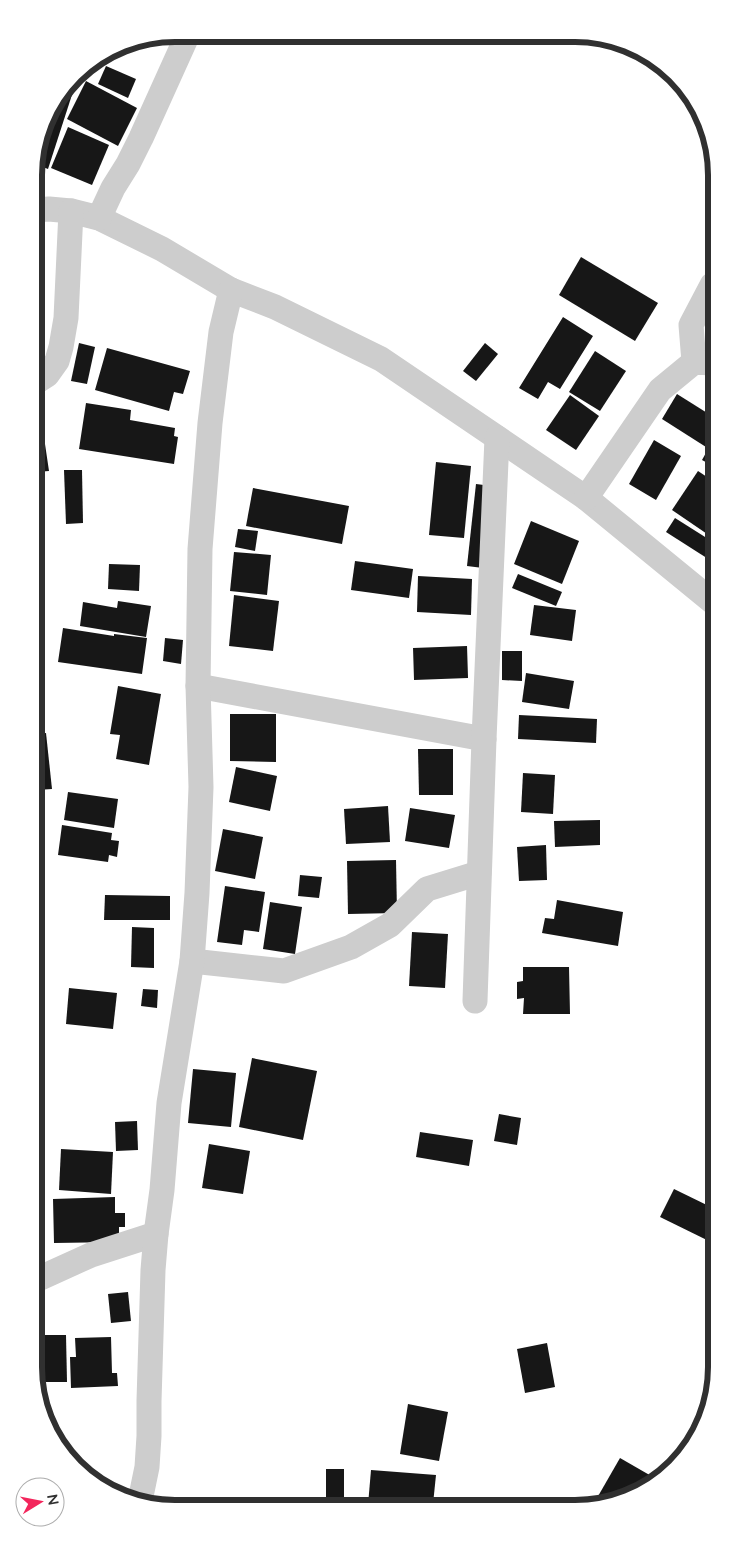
<svg xmlns="http://www.w3.org/2000/svg" width="750" height="1542" viewBox="0 0 750 1542" font-family="Lato,sans-serif">
<style>
.building{fill:#171717}
.lines{fill:none;stroke-linecap:round;stroke-linejoin:round}
.minor{stroke:#cdcdcd;stroke-width:25}
.rim{fill:none;stroke:#303030;stroke-width:6}
</style>
<rect width="100%" height="100%" fill="#fff"/>
<!-- building -->
<g class="building">
<path d="M 106,66 L 136,79 L 128,98 L 98,84 Z"/>
<path d="M 79,73 L 48,169 L 35,164 L 35,157 L 48,113 Z"/>
<path d="M 86,81 L 137,108 L 118,146 L 67,119 Z"/>
<path d="M 68,127 L 109,145 L 92,185 L 51,168 Z"/>
<path d="M 581,257 L 658,303 L 635,341 L 559,295 Z"/>
<path d="M 563,317 L 593,336 L 560,389 L 548,382 L 538,399 L 519,388 Z"/>
<path d="M 79,343 L 95,347 L 87,384 L 71,381 Z"/>
<path d="M 485,343 L 498,354 L 476,381 L 463,371 Z"/>
<path d="M 107,348 L 190,371 L 183,394 L 174,392 L 169,411 L 95,390 Z"/>
<path d="M 595,351 L 626,371 L 600,411 L 569,392 Z"/>
<path d="M 677,394 L 712,416 L 712,436 L 706,447 L 662,419 Z"/>
<path d="M 570,395 L 599,416 L 576,450 L 546,430 Z"/>
<path d="M 86,403 L 131,410 L 130,420 L 175,428 L 174,436 L 178,437 L 174,464 L 79,449 Z"/>
<path d="M 36,420 L 37,420 L 40,445 L 45,444 L 49,471 L 36,472 Z"/>
<path d="M 654,440 L 681,456 L 656,500 L 629,484 Z"/>
<path d="M 712,442 L 713,466 L 702,460 Z"/>
<path d="M 436,462 L 471,466 L 464,538 L 429,535 Z"/>
<path d="M 64,470 L 82,470 L 83,523 L 66,524 Z"/>
<path d="M 698,471 L 713,481 L 713,538 L 672,510 Z"/>
<path d="M 476,484 L 492,486 L 483,568 L 467,566 Z"/>
<path d="M 253,488 L 349,506 L 342,544 L 246,526 Z"/>
<path d="M 675,518 L 713,542 L 713,562 L 666,532 Z"/>
<path d="M 531,521 L 579,541 L 562,584 L 514,564 Z"/>
<path d="M 238,529 L 258,531 L 255,551 L 235,547 Z"/>
<path d="M 234,552 L 271,555 L 267,595 L 230,591 Z"/>
<path d="M 355,561 L 413,569 L 409,598 L 351,590 Z"/>
<path d="M 109,564 L 140,565 L 139,591 L 108,589 Z"/>
<path d="M 518,574 L 562,592 L 556,606 L 512,588 Z"/>
<path d="M 418,576 L 472,579 L 471,615 L 417,612 Z"/>
<path d="M 234,595 L 279,601 L 273,651 L 229,646 Z"/>
<path d="M 118,601 L 151,606 L 146,637 L 80,626 L 83,602 L 117,608 Z"/>
<path d="M 534,605 L 576,610 L 572,641 L 530,635 Z"/>
<path d="M 63,628 L 114,636 L 114,634 L 147,638 L 142,674 L 58,662 Z"/>
<path d="M 165,638 L 183,640 L 181,664 L 163,661 Z"/>
<path d="M 467,646 L 468,678 L 414,680 L 413,648 Z"/>
<path d="M 502,651 L 522,651 L 522,681 L 502,680 Z"/>
<path d="M 526,673 L 574,681 L 569,709 L 522,702 Z"/>
<path d="M 118,686 L 161,694 L 149,765 L 116,759 L 120,735 L 110,734 Z"/>
<path d="M 230,714 L 276,714 L 276,762 L 230,761 Z"/>
<path d="M 519,715 L 597,719 L 596,743 L 518,739 Z"/>
<path d="M 46,733 L 52,789 L 37,790 L 37,734 Z"/>
<path d="M 418,749 L 453,749 L 453,795 L 419,795 Z"/>
<path d="M 236,767 L 277,776 L 270,811 L 229,802 Z"/>
<path d="M 523,773 L 555,775 L 553,814 L 521,812 Z"/>
<path d="M 68,792 L 118,799 L 114,828 L 64,820 Z"/>
<path d="M 388,806 L 390,842 L 346,844 L 344,809 Z"/>
<path d="M 410,808 L 455,815 L 449,848 L 405,841 Z"/>
<path d="M 600,820 L 600,845 L 555,847 L 554,821 Z"/>
<path d="M 62,825 L 112,833 L 111,840 L 119,841 L 117,857 L 109,855 L 108,862 L 58,855 Z"/>
<path d="M 223,829 L 263,837 L 255,879 L 215,871 Z"/>
<path d="M 37,845 L 45,876 L 37,877 Z"/>
<path d="M 546,845 L 547,880 L 519,881 L 517,847 Z"/>
<path d="M 396,860 L 397,913 L 348,914 L 347,861 Z"/>
<path d="M 300,875 L 322,877 L 319,898 L 298,896 Z"/>
<path d="M 225,886 L 265,892 L 259,932 L 244,930 L 242,945 L 217,942 Z"/>
<path d="M 105,895 L 170,896 L 170,920 L 104,920 Z"/>
<path d="M 557,900 L 623,912 L 618,946 L 542,933 L 545,918 L 554,919 Z"/>
<path d="M 270,902 L 302,907 L 295,954 L 263,949 Z"/>
<path d="M 132,927 L 154,928 L 154,968 L 131,967 Z"/>
<path d="M 412,932 L 448,934 L 445,988 L 409,986 Z"/>
<path d="M 523,967 L 569,967 L 570,1014 L 523,1014 L 524,998 L 517,999 L 517,982 L 523,981 Z"/>
<path d="M 69,988 L 117,993 L 113,1029 L 66,1024 Z"/>
<path d="M 143,989 L 158,990 L 157,1008 L 141,1006 Z"/>
<path d="M 252,1058 L 317,1071 L 303,1140 L 239,1127 Z"/>
<path d="M 193,1069 L 236,1073 L 231,1127 L 188,1123 Z"/>
<path d="M 715,1079 L 715,1102 L 705,1095 Z"/>
<path d="M 499,1114 L 521,1118 L 517,1145 L 494,1141 Z"/>
<path d="M 137,1121 L 138,1150 L 116,1151 L 115,1122 Z"/>
<path d="M 39,1127 L 40,1141 L 38,1141 L 38,1128 Z"/>
<path d="M 420,1132 L 473,1140 L 469,1166 L 416,1157 Z"/>
<path d="M 209,1144 L 250,1151 L 243,1194 L 202,1188 Z"/>
<path d="M 61,1149 L 113,1152 L 111,1194 L 59,1190 Z"/>
<path d="M 674,1189 L 715,1209 L 715,1244 L 660,1217 Z"/>
<path d="M 115,1197 L 115,1213 L 125,1213 L 125,1227 L 119,1227 L 119,1242 L 54,1243 L 53,1199 Z"/>
<path d="M 128,1292 L 131,1321 L 111,1323 L 108,1294 Z"/>
<path d="M 38,1335 L 66,1335 L 67,1382 L 39,1382 Z"/>
<path d="M 111,1337 L 112,1373 L 117,1373 L 118,1386 L 71,1388 L 70,1357 L 76,1357 L 75,1338 Z"/>
<path d="M 547,1343 L 555,1387 L 525,1393 L 517,1349 Z"/>
<path d="M 408,1404 L 448,1412 L 439,1461 L 400,1454 Z"/>
<path d="M 620,1458 L 653,1477 L 611,1503 L 606,1503 L 597,1498 Z"/>
<path d="M 81,1468 L 112,1482 L 110,1487 L 82,1473 L 80,1470 Z"/>
<rect x="326" y="1469" width="18" height="29"/>
<path d="M 371,1470 L 436,1475 L 433,1504 L 368,1505 Z"/>
</g>
<g class="lines">
<!-- minor -->
<g class="minor">
<path d="M 35,210 L 49,209 L 71,211 L 99,218 L 162,249 L 231,290 L 275,307 L 381,359 L 586,498 L 713,602"/>
<path d="M 99,218 L 113,188 L 128,164 L 141,138 L 188,34"/>
<path d="M 694,362 L 691,325 L 712,285"/>
<path d="M 36,382 L 47,375 L 57,361 L 61,347 L 66,318 L 71,211"/>
<path d="M 586,498 L 660,390 L 694,362 L 712,363"/>
<path d="M 198,686 L 484,739"/>
<path d="M 192,961 L 284,971 L 351,947 L 390,925 L 427,889 L 479,873"/>
<path d="M 475,1001 L 484,739 L 497,438"/>
<path d="M 38,1279 L 91,1255 L 156,1234"/>
<path d="M 140,1501 L 147,1467 L 149,1436 L 149,1401 L 153,1270 L 156,1234 L 162,1190 L 169,1103 L 192,961 L 197,893 L 201,787 L 198,686 L 200,549 L 210,423 L 221,332 L 231,290"/>
</g>
</g>
<!-- crop -->
<path d="M0 0H750V1542H0ZM175 42H575A133 133 0 0 1 708 175V1367A133 133 0 0 1 575 1500H175A133 133 0 0 1 42 1367V175A133 133 0 0 1 175 42Z" fill="#fff" fill-rule="evenodd"/>
<path class="rim" d="M175 42H575A133 133 0 0 1 708 175V1367A133 133 0 0 1 575 1500H175A133 133 0 0 1 42 1367V175A133 133 0 0 1 175 42Z"/>
<!-- north arrow -->
<g transform="translate(40 1502) rotate(80)"><circle r="24" fill="#ffffff" stroke="#acacac"/>
<path d="M0-4L9 19L0 12L-9 19Z" fill="#f3265c"/>
<text y="-8" font-size="14" font-weight="bold" text-anchor="middle" fill="#303030">N</text>
</g>
</svg>
